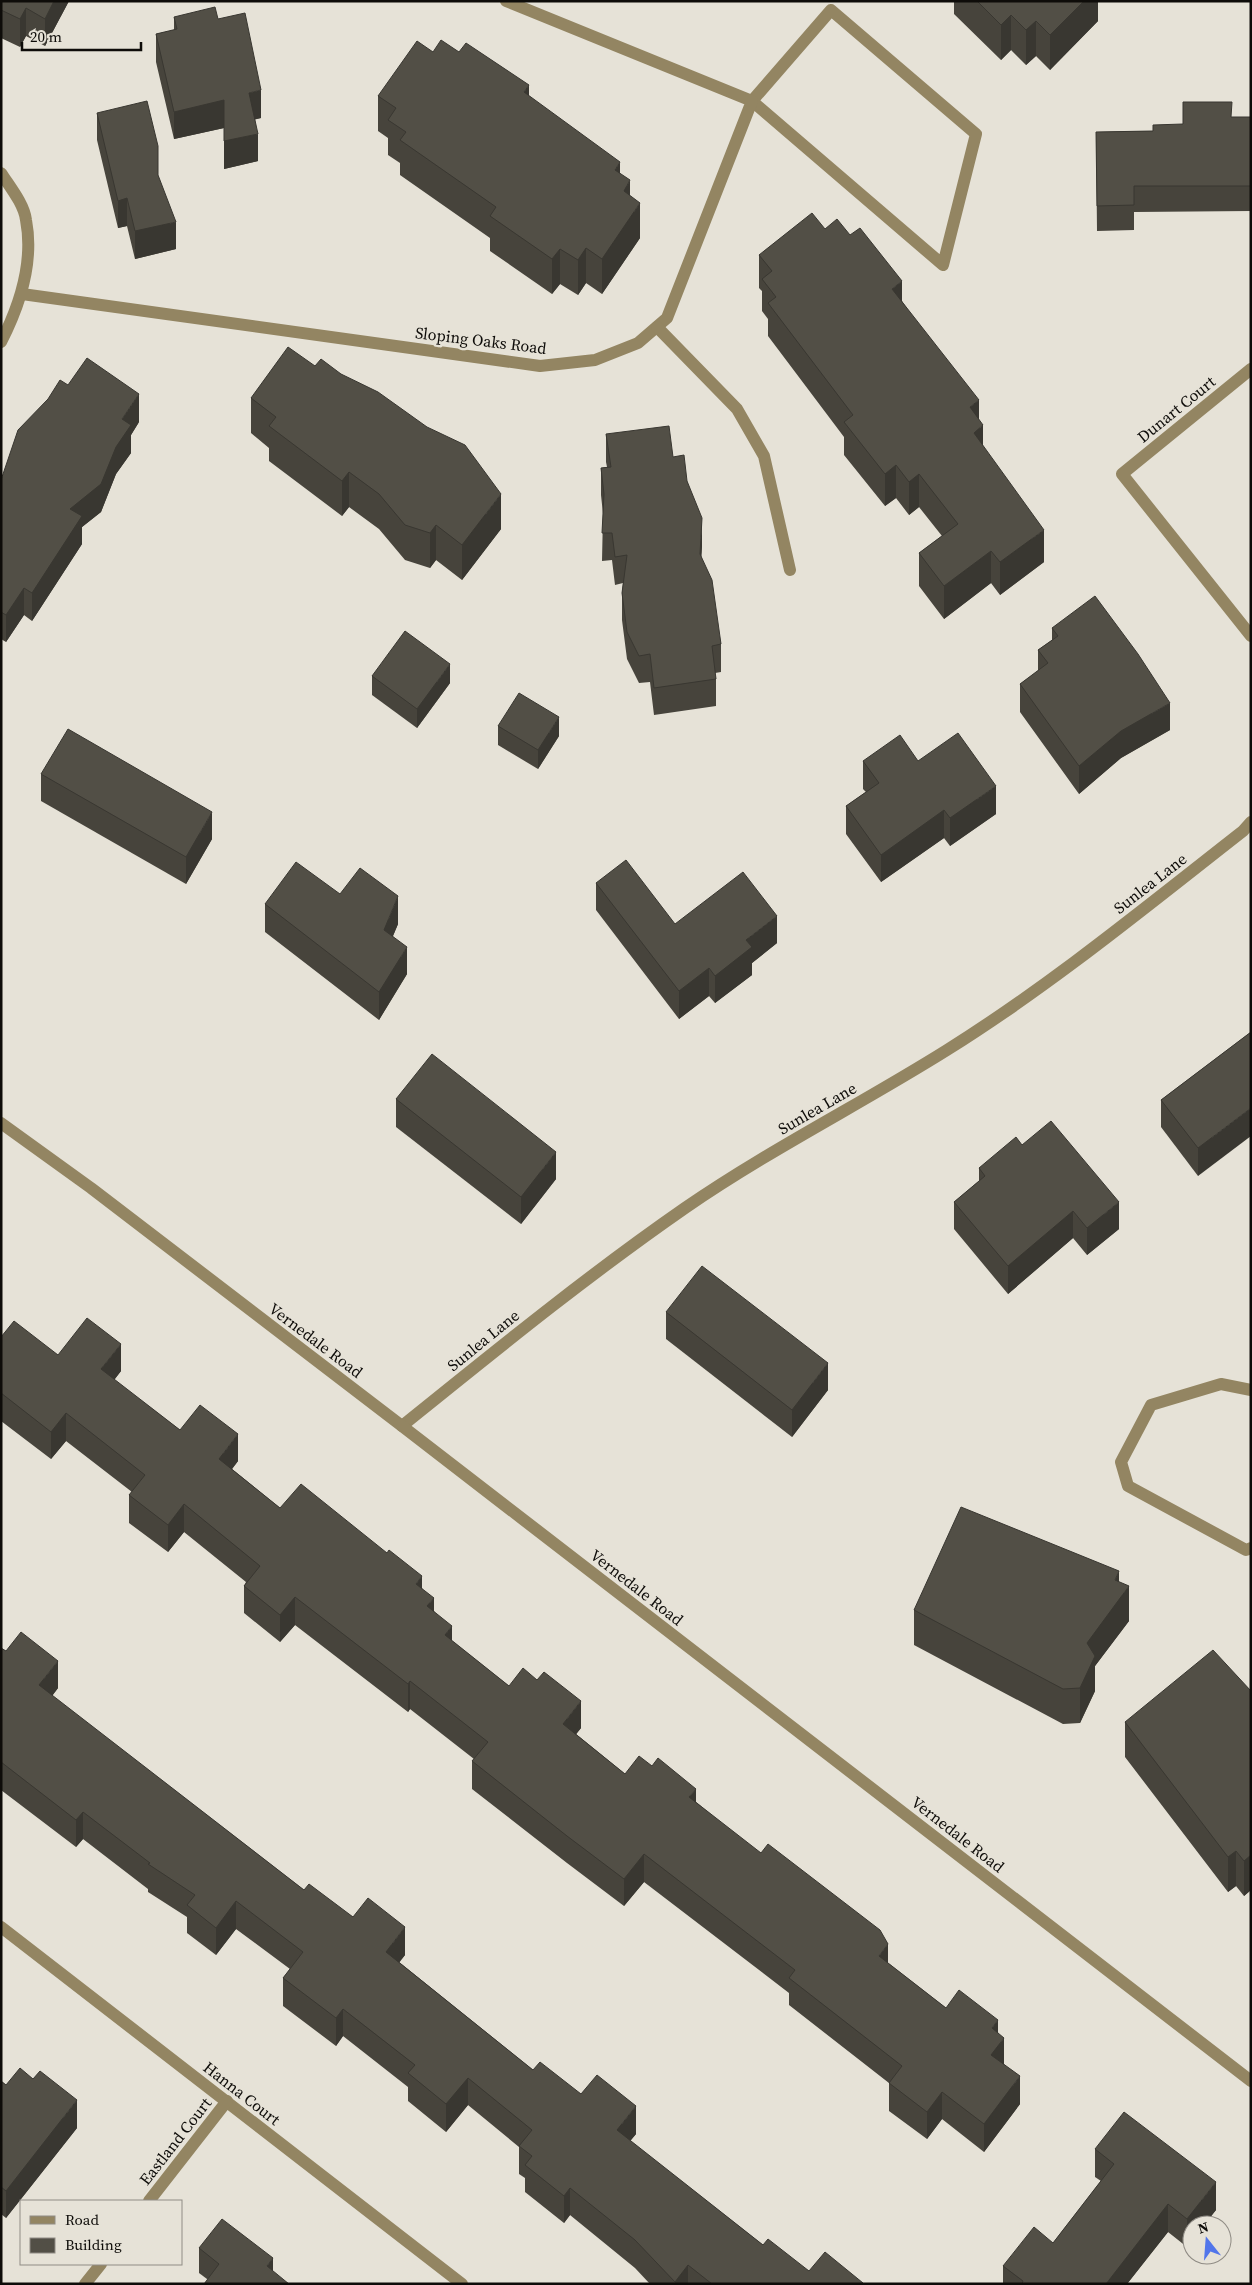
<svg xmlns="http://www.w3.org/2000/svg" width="1252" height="2285" viewBox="0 0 1252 2285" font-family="'Source Serif 4',serif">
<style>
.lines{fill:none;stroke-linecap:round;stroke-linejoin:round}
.service{stroke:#938562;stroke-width:12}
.minor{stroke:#938562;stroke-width:12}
.tertiary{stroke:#938562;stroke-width:12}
.wall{fill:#47443c}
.shaded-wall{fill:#393731}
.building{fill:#524f46;stroke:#393731}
.labels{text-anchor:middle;stroke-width:5;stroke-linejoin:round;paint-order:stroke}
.street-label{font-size:16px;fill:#0e0c09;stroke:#e6e2d7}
</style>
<rect width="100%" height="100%" fill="#e6e2d7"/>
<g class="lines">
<!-- service -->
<path class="service" d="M 831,10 L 976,134 L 943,265 L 752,101 Z"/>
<!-- minor -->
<g class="minor">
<path d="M 1,173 C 10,187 24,204 26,220 C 34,262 20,305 1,342"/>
<path d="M 22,294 L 540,366 L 595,360 L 638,343 L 667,318 L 752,101 L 506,1"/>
<path d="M 657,327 L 737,409 L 764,456 L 790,570"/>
<path d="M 1251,369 L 1122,474 L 1251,636"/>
<path d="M 1251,1390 L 1221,1384 L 1151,1405 L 1121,1462 L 1128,1486 L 1246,1550 L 1251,1548"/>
<path d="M 402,1426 C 495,1351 587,1276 685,1208 C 769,1150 861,1104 947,1050 C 1051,985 1147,906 1243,831 L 1251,822"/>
<path d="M 1,1927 L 462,2284"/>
<path d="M 149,2201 L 227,2101"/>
<path d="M 85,2284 L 101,2264"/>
</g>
<!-- tertiary -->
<path class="tertiary" d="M 1,1123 L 91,1188 L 402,1426 L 1251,2081"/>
</g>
<!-- wall -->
<g class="wall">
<path d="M 1,1 L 69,1 L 45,46 L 26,36 L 20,47 L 1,38 Z"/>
<path d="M 954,1 L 1098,1 L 1098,21 L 1050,70 L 1036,56 L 1026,65 L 1011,50 L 1001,60 L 954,14 Z"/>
<path d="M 174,17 L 218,19 L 261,118 L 255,119 L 258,161 L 224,169 L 224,128 L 174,139 L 156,62 L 156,34 L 174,30 Z"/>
<path d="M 433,52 L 459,52 L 529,96 L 620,173 L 630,196 L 640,238 L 602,294 L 586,283 L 578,295 L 560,284 L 552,294 L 490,251 L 490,238 L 400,175 L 400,163 L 388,155 L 388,138 L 378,131 L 378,96 Z"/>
<path d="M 97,113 L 158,176 L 176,249 L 135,259 L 127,226 L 118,228 L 97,140 Z"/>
<path d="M 1232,117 L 1251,117 L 1251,211 L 1134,212 L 1134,230 L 1097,231 L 1096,132 L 1153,131 L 1183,124 Z"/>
<path d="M 825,229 L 902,301 L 979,420 L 983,446 L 1044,562 L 1000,595 L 991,583 L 944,619 L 919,586 L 919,553 L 942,536 L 919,507 L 909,515 L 896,498 L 885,506 L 844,455 L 844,437 L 768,336 L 768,319 L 762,311 L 762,291 L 759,288 L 759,255 Z"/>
<path d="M 315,366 L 341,374 L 501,529 L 462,580 L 436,560 L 430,568 L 405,560 L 379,529 L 349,507 L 342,516 L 269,461 L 269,448 L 251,433 L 251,398 Z"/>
<path d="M 139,422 L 131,435 L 131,453 L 116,474 L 101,512 L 82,527 L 82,544 L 32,621 L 24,615 L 6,642 L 1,639 L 1,480 Z"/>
<path d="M 606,434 L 673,457 L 687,481 L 702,546 L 701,557 L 721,644 L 721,672 L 715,673 L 716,679 L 716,706 L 654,715 L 650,682 L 639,683 L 627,659 L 622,620 L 622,593 L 623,583 L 615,585 L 612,560 L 602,561 L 603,514 L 601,495 L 601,468 L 607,467 L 606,462 Z"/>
<path d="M 1052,628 L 1170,730 L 1121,758 L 1079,794 L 1020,712 L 1020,684 L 1038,671 L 1038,650 L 1052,640 Z"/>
<path d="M 372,676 L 450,683 L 417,728 L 372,695 Z"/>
<path d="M 498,726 L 559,736 L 538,769 L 498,745 Z"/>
<path d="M 863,761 L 918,761 L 996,814 L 950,846 L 944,838 L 881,882 L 846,834 L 846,806 L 866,792 L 863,789 Z"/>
<path d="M 41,774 L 212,839 L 186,884 L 41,801 Z"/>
<path d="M 596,883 L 675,924 L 777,943 L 752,963 L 752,975 L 715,1003 L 709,996 L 679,1019 L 596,910 Z"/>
<path d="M 340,894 L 398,924 L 393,936 L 407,974 L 379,1020 L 265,932 L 265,904 Z"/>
<path d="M 1251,1032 L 1198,1176 L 1161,1127 L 1161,1100 Z"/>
<path d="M 396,1099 L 556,1179 L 521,1224 L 396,1127 Z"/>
<path d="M 1022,1145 L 1119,1229 L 1087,1255 L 1073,1238 L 1008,1294 L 954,1229 L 954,1202 L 979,1181 L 979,1168 Z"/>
<path d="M 666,1312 L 828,1390 L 792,1437 L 666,1339 Z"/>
<path d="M 1,1337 L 58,1355 L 121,1371 L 114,1380 L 180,1430 L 238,1461 L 232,1469 L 280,1508 L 422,1588 L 434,1611 L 452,1641 L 509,1686 L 581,1728 L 576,1734 L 625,1774 L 696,1802 L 888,1963 L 946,2008 L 998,2032 L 1004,2064 L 1020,2104 L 984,2152 L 942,2119 L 927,2139 L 889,2111 L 889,2083 L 789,2005 L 789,1993 L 644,1882 L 624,1906 L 567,1863 L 472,1789 L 472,1761 L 474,1759 L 410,1709 L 408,1712 L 295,1625 L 280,1642 L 244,1613 L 244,1586 L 246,1582 L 184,1532 L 168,1552 L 129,1523 L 129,1495 L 132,1492 L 66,1441 L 51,1459 L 1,1421 Z"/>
<path d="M 1119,1582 L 1129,1621 L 1095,1666 L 1095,1691 L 1080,1723 L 1063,1724 L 914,1645 L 914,1610 Z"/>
<path d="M 1,1648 L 58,1688 L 52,1696 L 304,1890 L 353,1917 L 405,1955 L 399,1962 L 533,2070 L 581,2094 L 636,2134 L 630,2141 L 763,2245 L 809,2271 L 863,2284 L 650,2284 L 635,2268 L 570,2215 L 564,2223 L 525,2192 L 525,2178 L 519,2174 L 519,2147 L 468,2105 L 446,2132 L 408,2101 L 408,2087 L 343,2036 L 336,2046 L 283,2006 L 283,1978 L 290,1969 L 236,1929 L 216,1955 L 187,1933 L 187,1917 L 148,1892 L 148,1889 L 83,1839 L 76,1847 L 1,1790 Z"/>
<path d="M 1251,1691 L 1251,1890 L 1244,1896 L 1236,1886 L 1228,1892 L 1125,1757 L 1125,1722 Z"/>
<path d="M 1,2081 L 6,2085 L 77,2128 L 6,2218 L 1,2214 Z"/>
<path d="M 1095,2149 L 1216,2210 L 1204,2225 L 1192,2225 L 1192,2240 L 1187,2247 L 1168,2232 L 1127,2284 L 1003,2284 L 1003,2266 L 1053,2243 L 1101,2181 L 1095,2177 Z"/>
<path d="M 199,2248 L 273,2271 L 207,2279 L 199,2273 Z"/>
</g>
<!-- shaded-wall -->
<g class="shaded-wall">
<path d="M 54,1 L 69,1 L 45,46 L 45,19 Z"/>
<path d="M 1083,1 L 1098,1 L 1098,21 L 1050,70 L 1050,35 Z"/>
<path d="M 26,8 L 26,36 L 20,47 L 20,19 Z"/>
<path d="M 1011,15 L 1011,50 L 1001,60 L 1001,25 Z"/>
<path d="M 1036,21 L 1036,56 L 1026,65 L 1026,30 Z"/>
<path d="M 529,85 L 529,120 L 524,92 Z"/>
<path d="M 261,90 L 261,118 L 249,121 L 249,93 Z"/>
<path d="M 224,100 L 224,128 L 174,139 L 174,112 Z"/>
<path d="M 258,134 L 258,161 L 224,169 L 224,141 Z"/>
<path d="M 620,162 L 620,197 L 615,170 Z"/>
<path d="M 630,180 L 630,215 L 624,191 Z"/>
<path d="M 127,198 L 127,226 L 118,228 L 118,201 Z"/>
<path d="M 640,203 L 640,238 L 602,294 L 602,259 Z"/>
<path d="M 176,222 L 176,249 L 135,259 L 135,231 Z"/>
<path d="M 586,248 L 586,283 L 578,295 L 578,260 Z"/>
<path d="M 560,249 L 560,284 L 552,294 L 552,259 Z"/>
<path d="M 902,281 L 902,313 L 892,289 Z"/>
<path d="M 139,394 L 139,422 L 131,435 L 131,453 L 116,474 L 101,512 L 82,527 L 82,544 L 32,621 L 32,593 L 70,509 L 122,419 Z"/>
<path d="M 979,400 L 979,429 L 983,425 L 983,458 L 974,436 L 970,407 Z"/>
<path d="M 896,465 L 896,498 L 885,506 L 885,474 Z"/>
<path d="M 349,472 L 349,507 L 342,516 L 342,481 Z"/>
<path d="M 919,474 L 919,507 L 909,515 L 909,482 Z"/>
<path d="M 501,494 L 501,529 L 462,580 L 462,545 Z"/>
<path d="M 702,518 L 702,546 L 700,581 L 700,554 Z"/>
<path d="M 436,525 L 436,560 L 430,568 L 430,533 Z"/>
<path d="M 1044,530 L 1044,562 L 1000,595 L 1000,562 Z"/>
<path d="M 991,551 L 991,583 L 944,619 L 944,586 Z"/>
<path d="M 24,588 L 24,615 L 6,642 L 6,615 Z"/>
<path d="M 450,664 L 450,683 L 417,728 L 417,709 Z"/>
<path d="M 1170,703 L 1170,730 L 1121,758 L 1079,794 L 1079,766 L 1121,731 Z"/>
<path d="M 559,717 L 559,736 L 538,769 L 538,750 Z"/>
<path d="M 996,786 L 996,814 L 950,846 L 950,818 Z"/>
<path d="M 944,810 L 944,838 L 881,882 L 881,855 Z"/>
<path d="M 212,812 L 212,839 L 186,884 L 186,857 Z"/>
<path d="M 398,896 L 398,924 L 384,957 L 384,930 Z"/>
<path d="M 777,916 L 777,943 L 752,963 L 752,975 L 715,1003 L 715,976 L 746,940 Z"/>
<path d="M 407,947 L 407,974 L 379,1020 L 379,992 Z"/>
<path d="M 709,968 L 709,996 L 679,1019 L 679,991 Z"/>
<path d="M 1251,1108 L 1251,1136 L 1198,1176 L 1198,1148 Z"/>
<path d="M 556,1152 L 556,1179 L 521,1224 L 521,1197 Z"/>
<path d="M 1119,1202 L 1119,1229 L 1087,1255 L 1087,1228 Z"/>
<path d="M 1073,1211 L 1073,1238 L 1008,1294 L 1008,1266 Z"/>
<path d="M 121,1344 L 121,1371 L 101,1397 L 101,1369 Z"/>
<path d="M 828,1363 L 828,1390 L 792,1437 L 792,1410 Z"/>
<path d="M 66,1413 L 66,1441 L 51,1459 L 51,1432 Z"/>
<path d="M 238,1434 L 238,1461 L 219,1486 L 219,1459 Z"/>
<path d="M 184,1504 L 184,1532 L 168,1552 L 168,1525 Z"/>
<path d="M 1119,1571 L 1119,1599 L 1129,1586 L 1129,1621 L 1095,1666 L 1095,1691 L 1080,1723 L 1080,1688 L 1087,1643 Z"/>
<path d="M 422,1576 L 422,1603 L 416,1584 Z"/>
<path d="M 295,1597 L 295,1625 L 280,1642 L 280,1615 Z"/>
<path d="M 434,1598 L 434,1625 L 427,1606 Z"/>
<path d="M 452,1626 L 452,1653 L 445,1635 Z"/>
<path d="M 58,1661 L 58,1688 L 39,1713 L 39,1685 Z"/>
<path d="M 410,1681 L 410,1709 L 408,1712 L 408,1684 Z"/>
<path d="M 581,1701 L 581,1728 L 563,1751 L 563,1724 Z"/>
<path d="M 696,1789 L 696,1816 L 689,1797 Z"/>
<path d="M 83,1812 L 83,1839 L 76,1847 L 76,1820 Z"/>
<path d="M 1236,1851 L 1236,1886 L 1228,1892 L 1228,1857 Z"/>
<path d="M 644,1854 L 644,1882 L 624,1906 L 624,1879 Z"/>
<path d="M 1251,1855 L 1251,1890 L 1244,1896 L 1244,1861 Z"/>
<path d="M 236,1901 L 236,1929 L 216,1955 L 216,1928 Z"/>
<path d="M 405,1927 L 405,1955 L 386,1980 L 386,1952 Z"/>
<path d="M 888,1944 L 888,1972 L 879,1956 Z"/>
<path d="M 343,2009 L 343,2036 L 336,2046 L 336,2018 Z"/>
<path d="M 998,2020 L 998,2046 L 1004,2038 L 1004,2065 L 991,2082 L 992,2028 Z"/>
<path d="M 1020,2076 L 1020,2104 L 984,2152 L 984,2124 Z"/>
<path d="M 468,2078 L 468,2105 L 446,2132 L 446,2104 Z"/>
<path d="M 942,2092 L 942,2119 L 927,2139 L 927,2112 Z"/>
<path d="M 77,2100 L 77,2128 L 6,2218 L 6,2191 Z"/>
<path d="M 636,2106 L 636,2134 L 617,2157 L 617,2130 Z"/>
<path d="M 1216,2182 L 1216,2210 L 1204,2225 L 1192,2225 L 1192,2240 L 1187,2247 L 1187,2219 Z"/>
<path d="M 570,2188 L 570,2215 L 564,2223 L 564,2196 Z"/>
<path d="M 1168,2204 L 1168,2232 L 1127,2284 L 1106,2284 Z"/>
<path d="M 273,2258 L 273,2282 L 267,2266 Z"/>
<path d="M 688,2265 L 688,2284 L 675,2284 L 675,2282 Z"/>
</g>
<!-- building -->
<g class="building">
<path d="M 1,1 L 54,1 L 45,19 L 26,8 L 20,19 L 1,10 Z"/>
<path d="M 977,1 L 1084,1 L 1050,35 L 1036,21 L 1026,30 L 1011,15 L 1001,25 Z"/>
<path d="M 215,7 L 218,19 L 245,13 L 261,90 L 249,93 L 258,134 L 224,141 L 224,100 L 174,112 L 156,34 L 177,29 L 174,17 Z"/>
<path d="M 441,40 L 459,52 L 466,43 L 529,85 L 524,92 L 620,162 L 615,170 L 630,180 L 624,191 L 640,203 L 602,259 L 586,248 L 578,260 L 560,249 L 552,259 L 490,216 L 496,207 L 400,140 L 406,132 L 388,120 L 396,108 L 378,96 L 417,41 L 433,52 Z"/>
<path d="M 147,101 L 158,146 L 158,175 L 176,222 L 135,231 L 127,198 L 118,201 L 97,113 Z"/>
<path d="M 1183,102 L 1232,102 L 1231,117 L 1251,117 L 1251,186 L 1134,186 L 1134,205 L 1097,206 L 1096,132 L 1153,131 L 1153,125 L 1183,124 Z"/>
<path d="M 812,213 L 825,229 L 837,219 L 850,235 L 860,228 L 902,281 L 892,289 L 979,400 L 970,407 L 983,425 L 974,433 L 1044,530 L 1000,562 L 991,551 L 944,586 L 919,553 L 958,524 L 919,474 L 909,482 L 896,465 L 885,474 L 844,422 L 853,415 L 768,303 L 776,297 L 762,279 L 772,271 L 759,255 Z"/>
<path d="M 288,347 L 315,366 L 321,359 L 341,374 L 378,392 L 427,427 L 465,445 L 501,494 L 462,545 L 436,525 L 430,533 L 405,525 L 379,494 L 349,472 L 342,481 L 269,426 L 276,417 L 251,398 Z"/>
<path d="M 87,358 L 139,394 L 122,419 L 131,425 L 116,447 L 101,484 L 70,509 L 82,516 L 32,593 L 24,588 L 6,615 L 1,612 L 1,480 L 18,430 L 48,399 L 60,380 L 68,385 Z"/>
<path d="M 669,426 L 673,457 L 684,455 L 687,481 L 702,518 L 700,554 L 712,580 L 721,644 L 712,646 L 716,679 L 654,688 L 650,654 L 639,656 L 627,632 L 622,593 L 627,555 L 615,557 L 612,533 L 602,533 L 604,494 L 601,468 L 611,467 L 606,434 Z"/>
<path d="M 1095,596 L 1138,654 L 1170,703 L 1121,731 L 1079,766 L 1020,684 L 1048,663 L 1038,650 L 1058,636 L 1052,628 Z"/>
<path d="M 405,631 L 450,664 L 417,709 L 372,676 Z"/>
<path d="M 519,693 L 559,717 L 538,750 L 498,726 Z"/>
<path d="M 68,729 L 212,812 L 186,857 L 41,774 Z"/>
<path d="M 958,733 L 996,786 L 950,818 L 944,810 L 881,855 L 846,806 L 879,783 L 863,761 L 900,735 L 918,761 Z"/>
<path d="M 626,860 L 675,924 L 743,872 L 777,916 L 746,940 L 752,947 L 715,976 L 709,968 L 679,991 L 596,883 Z"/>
<path d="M 296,862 L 340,894 L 360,868 L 398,896 L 384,930 L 407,947 L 379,992 L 265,904 Z"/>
<path d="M 1251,1032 L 1251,1108 L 1198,1148 L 1161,1100 Z"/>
<path d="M 432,1054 L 556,1152 L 521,1197 L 396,1099 Z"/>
<path d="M 1051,1121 L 1119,1202 L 1087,1228 L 1073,1211 L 1008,1266 L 954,1202 L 985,1176 L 979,1168 L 1016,1137 L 1022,1145 Z"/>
<path d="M 702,1266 L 828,1363 L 792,1410 L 666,1312 Z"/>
<path d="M 87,1318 L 121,1344 L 101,1369 L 180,1430 L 200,1405 L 238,1434 L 219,1459 L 280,1508 L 301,1484 L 387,1553 L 389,1550 L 422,1576 L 416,1584 L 434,1598 L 427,1606 L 452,1626 L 445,1635 L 509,1686 L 523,1668 L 537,1680 L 544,1672 L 581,1701 L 563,1724 L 625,1774 L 639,1756 L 652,1766 L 658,1758 L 696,1789 L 689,1797 L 761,1853 L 768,1844 L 880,1930 L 888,1944 L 879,1956 L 946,2008 L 959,1990 L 998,2020 L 992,2028 L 1004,2038 L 991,2055 L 1020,2076 L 984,2124 L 942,2092 L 927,2112 L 889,2083 L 902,2066 L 789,1978 L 795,1970 L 644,1854 L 624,1879 L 567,1836 L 472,1761 L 488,1742 L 410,1681 L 408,1684 L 295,1597 L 280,1615 L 244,1586 L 260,1566 L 184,1504 L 168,1525 L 129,1495 L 145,1475 L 66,1413 L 51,1432 L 1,1393 L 1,1337 L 14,1321 L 58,1355 Z"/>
<path d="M 961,1507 L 1119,1571 L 1115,1580 L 1129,1586 L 1087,1643 L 1095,1656 L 1080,1688 L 1063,1689 L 914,1610 Z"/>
<path d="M 21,1632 L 58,1661 L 39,1685 L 304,1890 L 309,1884 L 353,1917 L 368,1898 L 405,1927 L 386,1952 L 533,2070 L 540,2062 L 581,2094 L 597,2075 L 636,2106 L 617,2130 L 763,2245 L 768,2239 L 809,2271 L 825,2252 L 863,2283 L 863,2284 L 712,2284 L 688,2265 L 675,2282 L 635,2240 L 570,2188 L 564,2196 L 525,2165 L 532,2156 L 519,2146 L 532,2130 L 468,2078 L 446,2104 L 408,2073 L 415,2065 L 343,2009 L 336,2018 L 283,1978 L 303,1952 L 236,1901 L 216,1928 L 187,1905 L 195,1895 L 148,1864 L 150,1863 L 83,1812 L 76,1820 L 1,1762 L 1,1648 L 6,1651 Z"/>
<path d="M 1213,1650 L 1251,1691 L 1251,1855 L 1244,1861 L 1236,1851 L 1228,1857 L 1125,1722 Z"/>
<path d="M 20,2068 L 33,2079 L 40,2071 L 77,2100 L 6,2191 L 1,2187 L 1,2081 L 6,2085 Z"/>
<path d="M 1124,2112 L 1216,2182 L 1187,2219 L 1168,2204 L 1106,2284 L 1022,2284 L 1023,2281 L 1003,2266 L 1034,2227 L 1053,2243 L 1114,2164 L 1095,2149 Z"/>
<path d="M 222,2219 L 273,2258 L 267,2266 L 289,2284 L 204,2284 L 219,2264 L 199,2248 Z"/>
</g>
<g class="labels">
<!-- street labels -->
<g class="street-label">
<text transform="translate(481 340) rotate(7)" y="6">Sloping Oaks Road</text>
<text transform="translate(1176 409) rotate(-39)" y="6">Dunart Court</text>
<text transform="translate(1150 883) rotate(-38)" y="6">Sunlea Lane</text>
<text transform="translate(817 1108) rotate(-30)" y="6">Sunlea Lane</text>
<text transform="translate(316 1340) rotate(37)" y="6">Vernedale Road</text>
<text transform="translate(483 1340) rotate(-39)" y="6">Sunlea Lane</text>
<text transform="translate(637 1587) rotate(38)" y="6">Vernedale Road</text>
<text transform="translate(958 1834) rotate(38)" y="6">Vernedale Road</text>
<text transform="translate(242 2093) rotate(38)" y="6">Hanna Court</text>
<text transform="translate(175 2141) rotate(-52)" y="6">Eastland Court</text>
</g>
</g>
<!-- border -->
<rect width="1252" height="2285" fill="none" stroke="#0e0c09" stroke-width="5"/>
<!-- legend -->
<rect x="20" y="2200" width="162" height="65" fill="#e6e2d7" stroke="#908c85"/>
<rect x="30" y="2216" width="25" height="8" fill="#938562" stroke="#908c85"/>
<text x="65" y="2225" font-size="15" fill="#0e0c09">Road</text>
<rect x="30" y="2238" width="25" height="15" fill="#524f46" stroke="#908c85"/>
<text x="65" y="2250" font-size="15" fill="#0e0c09">Building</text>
<!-- north arrow -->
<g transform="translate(1207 2240) rotate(343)"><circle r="24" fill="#e6e2d7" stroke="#908c85"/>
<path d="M0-4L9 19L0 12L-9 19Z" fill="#5276ea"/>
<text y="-8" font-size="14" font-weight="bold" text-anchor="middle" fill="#0e0c09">N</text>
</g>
<!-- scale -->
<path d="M22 42v8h119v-8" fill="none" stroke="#0e0c09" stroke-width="2.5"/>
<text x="30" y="42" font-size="15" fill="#0e0c09" stroke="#e6e2d7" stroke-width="4" paint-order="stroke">20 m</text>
</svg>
